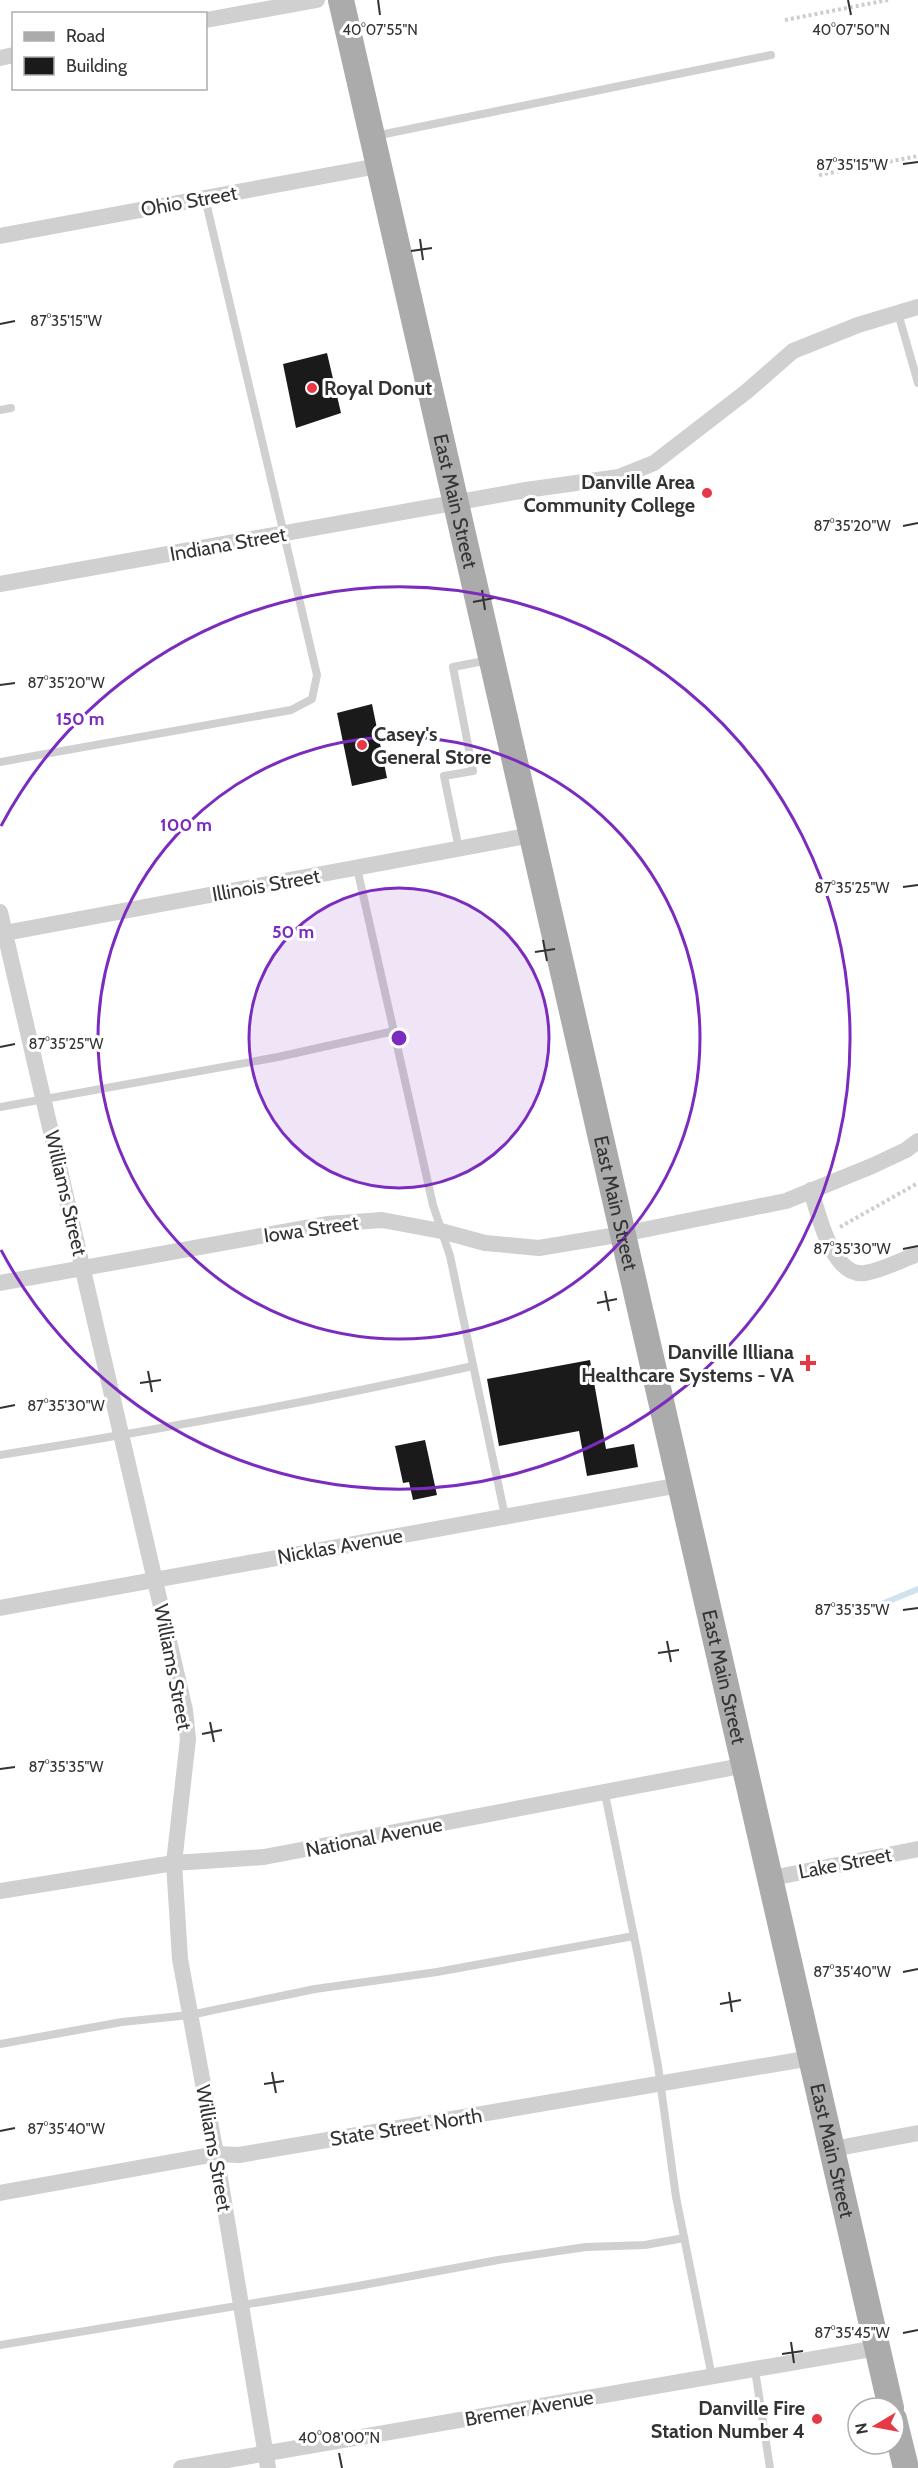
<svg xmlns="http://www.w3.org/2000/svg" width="918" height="2468" viewBox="0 0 918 2468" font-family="Cabin,sans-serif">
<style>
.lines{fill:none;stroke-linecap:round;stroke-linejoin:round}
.stream{stroke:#cfe2ee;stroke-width:6}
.building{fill:#1a1a1a}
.path{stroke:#cdcdcd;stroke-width:4;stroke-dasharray:3 3;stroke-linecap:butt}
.lane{stroke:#d0d0d0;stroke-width:8}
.street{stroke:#d0d0d0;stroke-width:16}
.primary{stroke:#ababab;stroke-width:26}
.ticks{fill:none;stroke:#333;stroke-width:2}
.ring{fill:none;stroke:#7b2cbf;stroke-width:3}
.poi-dot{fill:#e63946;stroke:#fff;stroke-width:2}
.labels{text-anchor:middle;stroke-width:6;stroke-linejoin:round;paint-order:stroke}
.street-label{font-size:20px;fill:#333;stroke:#fff}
.poi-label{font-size:20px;font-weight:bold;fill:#333;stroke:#fff;text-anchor:end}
.ticks-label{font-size:15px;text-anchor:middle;fill:#333;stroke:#fff;stroke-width:6;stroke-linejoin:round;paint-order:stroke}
.centre{fill:#7b2cbf;stroke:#fff;stroke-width:3}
.ring-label{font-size:18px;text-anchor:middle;font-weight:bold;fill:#7b2cbf;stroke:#fff;stroke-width:6;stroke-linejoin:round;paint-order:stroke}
</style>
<rect width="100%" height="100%" fill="#fff"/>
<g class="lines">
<!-- stream -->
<path class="stream" d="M 855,1615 L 918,1589"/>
</g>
<!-- building -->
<g class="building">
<path d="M 327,353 L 341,413 L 296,428 L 283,364 Z"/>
<path d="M 372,704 L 387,778 L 352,786 L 337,713 Z"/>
<path d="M 590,1360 L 606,1449 L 634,1444 L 638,1467 L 587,1476 L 579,1431 L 499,1446 L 487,1379 Z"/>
<path d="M 425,1440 L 437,1495 L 413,1500 L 409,1482 L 403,1483 L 395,1446 Z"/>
</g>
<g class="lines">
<!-- path -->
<g class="path">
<path d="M 785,20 L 888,0"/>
<path d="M 819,175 L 918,156"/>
<path d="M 840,1227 L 918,1183"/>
</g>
<!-- lane -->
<g class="lane">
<path d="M 375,136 L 771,55"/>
<path d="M 898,313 L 918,383"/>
<path d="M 0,410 L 11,408"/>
<path d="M 0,762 L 291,710 L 312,699 L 317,675 L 205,198"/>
<path d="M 459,849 L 444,776 L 473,771 L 453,667 L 489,660"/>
<path d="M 357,868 L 433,1205 L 450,1256 L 505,1516"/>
<path d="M 0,1107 L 278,1057 L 394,1031"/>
<path d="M 0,1455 C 158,1430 316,1401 473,1366"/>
<path d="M 605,1794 L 638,1956 L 658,2066 L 676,2197 L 712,2377"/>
<path d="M 0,2044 L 122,2022 L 190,2015 L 315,1989 L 437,1972 L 634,1936"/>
<path d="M 0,2345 L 358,2286 L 498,2260 L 586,2247 L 645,2245 L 684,2238"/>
<path d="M 755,2370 L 770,2468"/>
</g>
<!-- street -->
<g class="street">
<path d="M 206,20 L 317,0"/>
<path d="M 0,58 L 14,55"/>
<path d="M 0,236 L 378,166"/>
<path d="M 0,584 L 526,490 L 619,477 L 654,463 L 746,392 L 793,351 L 858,325 L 918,307"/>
<path d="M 0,912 L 185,1710 L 188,1739 L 174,1863 L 180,1959 L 216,2154 L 268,2468"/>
<path d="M 0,934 L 532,835"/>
<path d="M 811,1190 C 818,1213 832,1278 865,1273 C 883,1270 901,1260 918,1254"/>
<path d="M 0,1283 L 327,1224 L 382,1220 L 441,1231 L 485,1243 L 539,1248 L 623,1234 L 786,1201 L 872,1166 L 906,1150 L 918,1141"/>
<path d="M 0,1608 L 680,1485"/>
<path d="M 772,1878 L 918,1849"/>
<path d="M 0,1891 L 174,1863 L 264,1857 L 746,1765"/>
<path d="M 833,2149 L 918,2133"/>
<path d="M 0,2193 L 216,2154 L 239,2155 L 811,2058"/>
<path d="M 181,2468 L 877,2348"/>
</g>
<!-- primary -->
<g class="primary">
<path id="s1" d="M 341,0 L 891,2408"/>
<path d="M 894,2419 L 906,2468"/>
</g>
</g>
<!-- ticks -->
<path class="ticks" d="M 378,0 L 380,15M 848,0 L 851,15M 903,164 L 918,162M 420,239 L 423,260M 411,251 L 432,248M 0,324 L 15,321M 903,526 L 918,523M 482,590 L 485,610M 473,602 L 494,598M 0,685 L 15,683M 903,887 L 918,885M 543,940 L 547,961M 535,952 L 555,949M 0,1047 L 15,1044M 903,1249 L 918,1246M 605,1291 L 609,1311M 597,1303 L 617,1299M 148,1371 L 152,1392M 140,1383 L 161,1380M 0,1408 L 15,1405M 903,1610 L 918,1608M 667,1641 L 671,1662M 658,1653 L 679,1650M 210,1722 L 214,1742M 202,1734 L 222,1730M 0,1769 L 15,1767M 903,1972 L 918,1969M 729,1992 L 732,2012M 720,2004 L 741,2000M 272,2072 L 276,2093M 264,2084 L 284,2081M 0,2131 L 15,2128M 903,2333 L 918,2330M 791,2342 L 794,2363M 782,2354 L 803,2351M 339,2453 L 342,2468"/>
<!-- distance rings -->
<circle cx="399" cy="1038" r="150" fill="#7b2cbf" fill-opacity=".12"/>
<g class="ring">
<circle cx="399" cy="1038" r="150"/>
<circle cx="399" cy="1038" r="301"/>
<path d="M1 826A451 451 0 1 1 1 1250"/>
</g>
<!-- markers -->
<g class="poi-dot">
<circle cx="312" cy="388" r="6"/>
<circle cx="707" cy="493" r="6"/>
<circle cx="362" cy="745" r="6"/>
<path d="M805 1354h6v6h6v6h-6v6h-6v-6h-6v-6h6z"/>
<circle cx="817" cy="2419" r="6"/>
</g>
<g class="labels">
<!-- street labels -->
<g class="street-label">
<text transform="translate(189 201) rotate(-10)" y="7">Ohio Street</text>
<text dy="7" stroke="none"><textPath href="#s1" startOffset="514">East Main Street</textPath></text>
<text transform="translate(228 544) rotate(-10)" y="7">Indiana Street</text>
<text transform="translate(266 885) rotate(-10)" y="7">Illinois Street</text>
<text transform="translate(66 1193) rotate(77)" y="7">Williams Street</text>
<text dy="7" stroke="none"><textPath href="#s1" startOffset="1234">East Main Street</textPath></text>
<text transform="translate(311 1229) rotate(-8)" y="7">Iowa Street</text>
<text transform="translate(340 1546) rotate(-10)" y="7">Nicklas Avenue</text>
<text transform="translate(173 1667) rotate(79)" y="7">Williams Street</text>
<text dy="7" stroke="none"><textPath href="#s1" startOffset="1720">East Main Street</textPath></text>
<text transform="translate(374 1837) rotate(-11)" y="7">National Avenue</text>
<text transform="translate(845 1863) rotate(-11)" y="7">Lake Street</text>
<text transform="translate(406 2127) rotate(-9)" y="7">State Street North</text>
<text transform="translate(214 2148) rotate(80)" y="7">Williams Street</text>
<text dy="7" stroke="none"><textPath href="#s1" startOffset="2206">East Main Street</textPath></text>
<text transform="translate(529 2408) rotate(-10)" y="7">Bremer Avenue</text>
</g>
<!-- poi labels -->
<g class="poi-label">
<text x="324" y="395" text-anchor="start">Royal Donut</text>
<text x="695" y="489">Danville Area<tspan x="695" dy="23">Community College</tspan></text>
<text x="374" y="741" text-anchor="start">Casey's<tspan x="374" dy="23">General Store</tspan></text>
<text x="794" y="1359">Danville Illiana<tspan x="794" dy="23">Healthcare Systems - VA</tspan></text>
<text x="805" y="2415">Danville Fire<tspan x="805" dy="23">Station Number 4</tspan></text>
</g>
</g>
<g class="ticks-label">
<text x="380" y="35">40°07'55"N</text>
<text x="851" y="35">40°07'50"N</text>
<text x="852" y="170">87°35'15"W</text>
<text x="66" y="326">87°35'15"W</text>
<text x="852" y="531">87°35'20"W</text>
<text x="66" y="688">87°35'20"W</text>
<text x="852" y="893">87°35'25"W</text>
<text x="66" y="1049">87°35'25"W</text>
<text x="852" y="1254">87°35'30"W</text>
<text x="66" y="1411">87°35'30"W</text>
<text x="852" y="1615">87°35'35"W</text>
<text x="66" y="1772">87°35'35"W</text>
<text x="852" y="1977">87°35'40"W</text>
<text x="66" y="2134">87°35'40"W</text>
<text x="852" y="2338">87°35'45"W</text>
<text x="339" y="2443">40°08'00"N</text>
</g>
<circle cx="399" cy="1038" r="9" class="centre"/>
<g class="ring-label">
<text x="80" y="725">150 m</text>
<text x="186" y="831">100 m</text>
<text x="293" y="938">50 m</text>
</g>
<!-- legend -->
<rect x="12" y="12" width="195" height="78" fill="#ffffff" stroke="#adadad" stroke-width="1.5"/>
<rect x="24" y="32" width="30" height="9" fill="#ababab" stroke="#adadad" stroke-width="1.5"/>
<text x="66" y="42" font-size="18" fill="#333333">Road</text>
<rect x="24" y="57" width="30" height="18" fill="#1a1a1a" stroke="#adadad" stroke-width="1.5"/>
<text x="66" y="72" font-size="18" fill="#333333">Building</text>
<!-- north arrow -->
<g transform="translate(876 2426) rotate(260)"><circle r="28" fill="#ffffff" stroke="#adadad" stroke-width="1.5"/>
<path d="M0-4.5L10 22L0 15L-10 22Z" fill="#e63946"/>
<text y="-9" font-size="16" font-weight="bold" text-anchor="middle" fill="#333333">N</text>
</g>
</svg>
